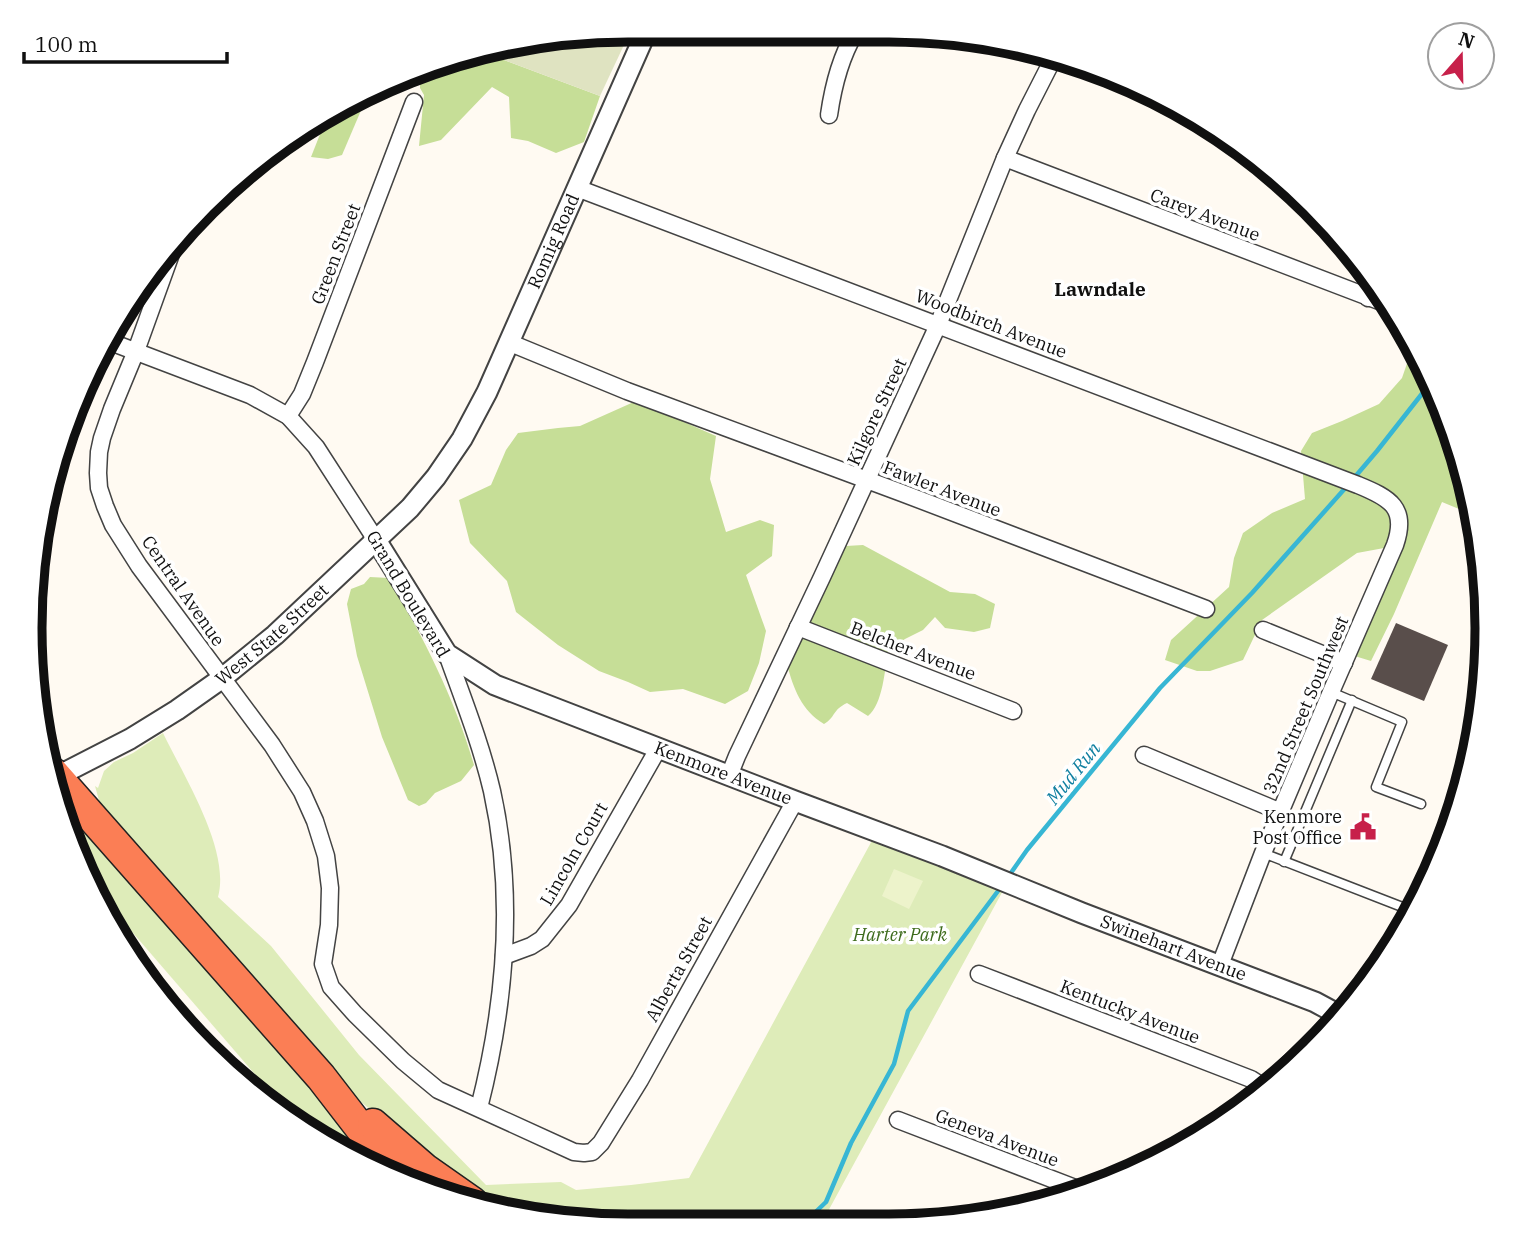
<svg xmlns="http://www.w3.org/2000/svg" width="1517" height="1256" viewBox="0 0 1517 1256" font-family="'IBM Plex Serif',serif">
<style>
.green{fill:#deecb9}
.forest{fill:#c6de97}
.cemetery{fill:#dfe3c1}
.pitch{fill:#edf3cb}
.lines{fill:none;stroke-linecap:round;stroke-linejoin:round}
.stream{stroke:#37b6d4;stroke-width:4.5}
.building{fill:#594e4b}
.service-casing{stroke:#434343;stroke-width:11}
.minor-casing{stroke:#434343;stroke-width:19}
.tertiary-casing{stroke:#434343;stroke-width:23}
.secondary-casing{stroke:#323232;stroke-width:26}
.motorway-casing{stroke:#212121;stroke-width:33}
.service{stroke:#fff;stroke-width:8}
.minor{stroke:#fff;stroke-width:16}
.tertiary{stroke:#fff;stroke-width:19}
.secondary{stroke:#ffe5ad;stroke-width:23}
.motorway{stroke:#fb7e55;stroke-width:30}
.labels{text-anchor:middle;stroke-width:7;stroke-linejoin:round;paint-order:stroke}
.street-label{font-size:18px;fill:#101010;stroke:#fff}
.poi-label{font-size:18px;fill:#101010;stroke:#fff;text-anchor:end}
.park-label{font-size:18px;font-style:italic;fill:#3d6b1c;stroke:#fff}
.neighbourhood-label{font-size:19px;font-weight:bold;fill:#101010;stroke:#fff}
.water-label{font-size:19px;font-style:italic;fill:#1180a1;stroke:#fff}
.rim{fill:none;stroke:#101010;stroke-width:9}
</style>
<rect width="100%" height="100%" fill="#fffaf2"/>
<!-- green -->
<g class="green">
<path d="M 163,733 C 183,775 231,850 218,897 L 271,946 L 359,1055 L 486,1185 L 561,1182 L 576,1190 L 631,1185 L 689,1178 L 875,835 L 1005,887 L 820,1226 L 588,1225 L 504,1208 L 474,1191 L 437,1166 L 360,1101 L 242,973 L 100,804 L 95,786 L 98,788 L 104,771 L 114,762 L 133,753 Z"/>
<path d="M 60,800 L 385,1172 L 329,1146 L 319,1139 L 266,1087 L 89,882 L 75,857 Z"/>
</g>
<!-- forest -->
<g class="forest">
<path d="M 474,50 L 477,50 L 600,96 L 584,142 L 556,153 L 528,141 L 511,138 L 509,97 L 492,87 L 441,140 L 419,146 L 424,95 L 420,88 L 420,72 Z"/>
<path d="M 368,94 L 342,155 L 328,159 L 311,157 L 330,109 Z"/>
<path d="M 1413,346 L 1442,399 L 1476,516 L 1442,502 L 1394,614 L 1371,661 L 1348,654 L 1395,546 L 1357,553 L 1262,620 L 1243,660 L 1210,671 L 1197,671 L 1165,660 L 1171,640 L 1229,587 L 1234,558 L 1243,533 L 1272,513 L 1305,499 L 1301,451 L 1312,433 L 1342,421 L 1379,404 L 1402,378 Z"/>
<path d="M 636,401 L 716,436 L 710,479 L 726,532 L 760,520 L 774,525 L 772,556 L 746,575 L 766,631 L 759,663 L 748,691 L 725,704 L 683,689 L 650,692 L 628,682 L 599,671 L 558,645 L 516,612 L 507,581 L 470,543 L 459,500 L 491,485 L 506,450 L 518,433 L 558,428 L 580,426 Z"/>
<path d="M 863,545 L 950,592 L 975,594 L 995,604 L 990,628 L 974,632 L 945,628 L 935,617 L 923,630 L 905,639 L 888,650 C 885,669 883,704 868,716 L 847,703 C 832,710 836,717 824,724 C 801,710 794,689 787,665 L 846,546 Z"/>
<path d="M 370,577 L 389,578 C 423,637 455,699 474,765 L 461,781 L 435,793 L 426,803 L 419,806 L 408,800 L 382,737 L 357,656 L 347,604 L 351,589 L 364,584 Z"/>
</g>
<!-- cemetery -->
<path class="cemetery" d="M 628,30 L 631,30 L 600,96 L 477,50 Z"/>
<!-- pitch -->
<path class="pitch" d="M 894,869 L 923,881 L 909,909 L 882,896 Z"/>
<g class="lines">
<!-- stream -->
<g class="stream">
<path d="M 1354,478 L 1377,451 L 1432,381"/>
<path d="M 1008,877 L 1027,850 L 1160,688 L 1252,593 L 1348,485"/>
<path d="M 801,1226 L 826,1202 L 851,1143 L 894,1064 L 908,1011 L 1001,887"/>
</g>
</g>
<!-- building -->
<path class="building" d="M 1396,623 L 1448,645 L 1424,701 L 1371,679 Z"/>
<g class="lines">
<!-- service casing -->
<g class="service-casing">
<g id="service">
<path d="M 1331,692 L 1402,722 L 1376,787 L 1421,804"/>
<path d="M 1263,853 L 1410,910 L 1415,907"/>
<path d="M 1284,862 L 1352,700"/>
<path d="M 1422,893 L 1421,890 L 1448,810 L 1455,812"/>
</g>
</g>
<!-- minor casing -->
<g class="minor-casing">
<g id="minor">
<path d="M 829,115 C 833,87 840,58 855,33"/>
<path d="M 1005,158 L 1392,306"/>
<path d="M 577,188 L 1358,485 C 1390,498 1408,508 1395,545 L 1331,692 L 1263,853 L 1220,965"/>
<path d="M 176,240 L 136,351 L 112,409 L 102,438 L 99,452 L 98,473 L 99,488 L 105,506 L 113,525 L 139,566 L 272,745 L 302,792 L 315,821 L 326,856 L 330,888 L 329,925 L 323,964 L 331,987 L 355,1014 L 403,1061 L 438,1090 L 574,1152 L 584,1153 L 592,1152 L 601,1143 L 640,1080 L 795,801"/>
<path d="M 1368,298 L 1374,281"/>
<path d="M 108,341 L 250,395 L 288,416 L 316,447 L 376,540"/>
<path d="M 508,342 L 627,391 L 902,493 L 1206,609"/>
<path d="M 288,416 L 302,394 L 315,362 L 414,102"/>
<path d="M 798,627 L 1013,711"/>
<path d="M 1263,630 L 1344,663"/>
<path d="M 447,654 C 463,699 481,744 492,791 C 515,895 505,1006 479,1108"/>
<path d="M 1144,755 L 1281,812"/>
<path d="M 729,776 L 737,756 L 822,577 L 938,325 L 1005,158 L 1027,110 L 1052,61"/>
<path d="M 504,956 L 531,946 L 542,939 L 569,905 L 658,749"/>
<path d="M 979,974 L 1251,1079 L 1262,1086 L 1264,1090"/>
<path d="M 898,1120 L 1083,1191"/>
</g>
</g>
<!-- tertiary casing -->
<g class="tertiary-casing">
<g id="tertiary">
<path id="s1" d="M 376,540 L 447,654 L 495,685 L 795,801 L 942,856 L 1082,913 L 1315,1002 L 1341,1016"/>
<path id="s2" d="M 54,778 L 130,739 L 177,710 L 221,679 L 275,635 L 410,508 L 436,477 L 462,439 L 487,392 L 647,30"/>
</g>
</g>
<!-- secondary casing -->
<g class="secondary-casing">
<path id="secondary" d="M 1277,1080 L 1335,1023"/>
</g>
<!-- motorway casing -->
<g class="motorway-casing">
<g id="motorway">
<path d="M 53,773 L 321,1077 L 399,1178"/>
<path d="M 373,1124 L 425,1169 L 472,1202"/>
</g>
</g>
<!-- service -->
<use href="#service" class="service"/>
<!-- minor -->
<use href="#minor" class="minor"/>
<!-- tertiary -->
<use href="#tertiary" class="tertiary"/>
<!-- secondary -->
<use href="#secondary" class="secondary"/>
<!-- motorway -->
<use href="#motorway" class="motorway"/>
</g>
<!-- icons -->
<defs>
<g id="civic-bare" transform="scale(2.1)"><path d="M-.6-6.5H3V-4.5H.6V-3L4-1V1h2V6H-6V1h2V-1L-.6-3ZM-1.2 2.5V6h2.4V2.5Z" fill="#c7204a" stroke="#fff" stroke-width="2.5" paint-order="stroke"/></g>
</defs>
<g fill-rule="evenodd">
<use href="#civic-bare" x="1363" y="827"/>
</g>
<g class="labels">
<!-- street labels -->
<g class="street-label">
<text transform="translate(1205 215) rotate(21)" y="6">Carey Avenue</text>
<text dy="6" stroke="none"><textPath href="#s2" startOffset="754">Romig Road</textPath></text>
<text transform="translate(336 254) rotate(-69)" y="6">Green Street</text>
<text transform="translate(991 324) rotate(21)" y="6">Woodbirch Avenue</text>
<text transform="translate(877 412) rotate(-65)" y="6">Kilgore Street</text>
<text transform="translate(942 489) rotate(21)" y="6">Fawler Avenue</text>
<text transform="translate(183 591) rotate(55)" y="6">Central Avenue</text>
<text transform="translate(408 594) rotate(59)" y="6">Grand Boulevard</text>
<text dy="6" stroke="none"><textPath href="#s2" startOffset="262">West State Street</textPath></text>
<text transform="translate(913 651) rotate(21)" y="6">Belcher Avenue</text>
<text transform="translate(1306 705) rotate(-67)" y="6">32nd Street Southwest</text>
<text dy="6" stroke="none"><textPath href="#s1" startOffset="436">Kenmore Avenue</textPath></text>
<text transform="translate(574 854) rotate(-60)" y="6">Lincoln Court</text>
<text dy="6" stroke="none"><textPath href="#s1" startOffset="919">Swinehart Avenue</textPath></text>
<text transform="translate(679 969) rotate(-61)" y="6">Alberta Street</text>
<text transform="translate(1130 1012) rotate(21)" y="6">Kentucky Avenue</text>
<text transform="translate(997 1138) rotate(21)" y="6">Geneva Avenue</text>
</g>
<!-- poi labels -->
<g class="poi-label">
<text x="1342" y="823">Kenmore<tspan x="1342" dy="21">Post Office</tspan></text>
</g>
<!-- park labels -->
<g class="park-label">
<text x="900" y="941">Harter Park</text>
</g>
<!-- neighbourhood labels -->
<g class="neighbourhood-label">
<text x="1100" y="296">Lawndale</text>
</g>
<!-- water labels -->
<g class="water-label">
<text transform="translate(1073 773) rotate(-51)" y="7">Mud Run</text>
</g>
</g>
<!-- crop -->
<path d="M0 0H1517V1256H0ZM628 42H889A586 586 0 0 1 1475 628V628A586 586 0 0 1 889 1214H628A586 586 0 0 1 42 628V628A586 586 0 0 1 628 42Z" fill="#fff" fill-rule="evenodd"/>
<path class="rim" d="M628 42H889A586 586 0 0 1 1475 628V628A586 586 0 0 1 889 1214H628A586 586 0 0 1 42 628V628A586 586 0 0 1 628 42Z"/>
<!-- north arrow -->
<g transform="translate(1461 56) rotate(20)"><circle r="33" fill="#ffffff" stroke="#9f9f9f" stroke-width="2"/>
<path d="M0-5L12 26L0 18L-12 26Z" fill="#c7204a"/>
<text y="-10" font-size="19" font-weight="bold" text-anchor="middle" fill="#101010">N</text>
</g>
<!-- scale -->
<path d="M24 52v10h203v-10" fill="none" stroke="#101010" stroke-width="3.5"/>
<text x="35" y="52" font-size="21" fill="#101010" stroke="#ffffff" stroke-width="5" paint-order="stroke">100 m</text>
</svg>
